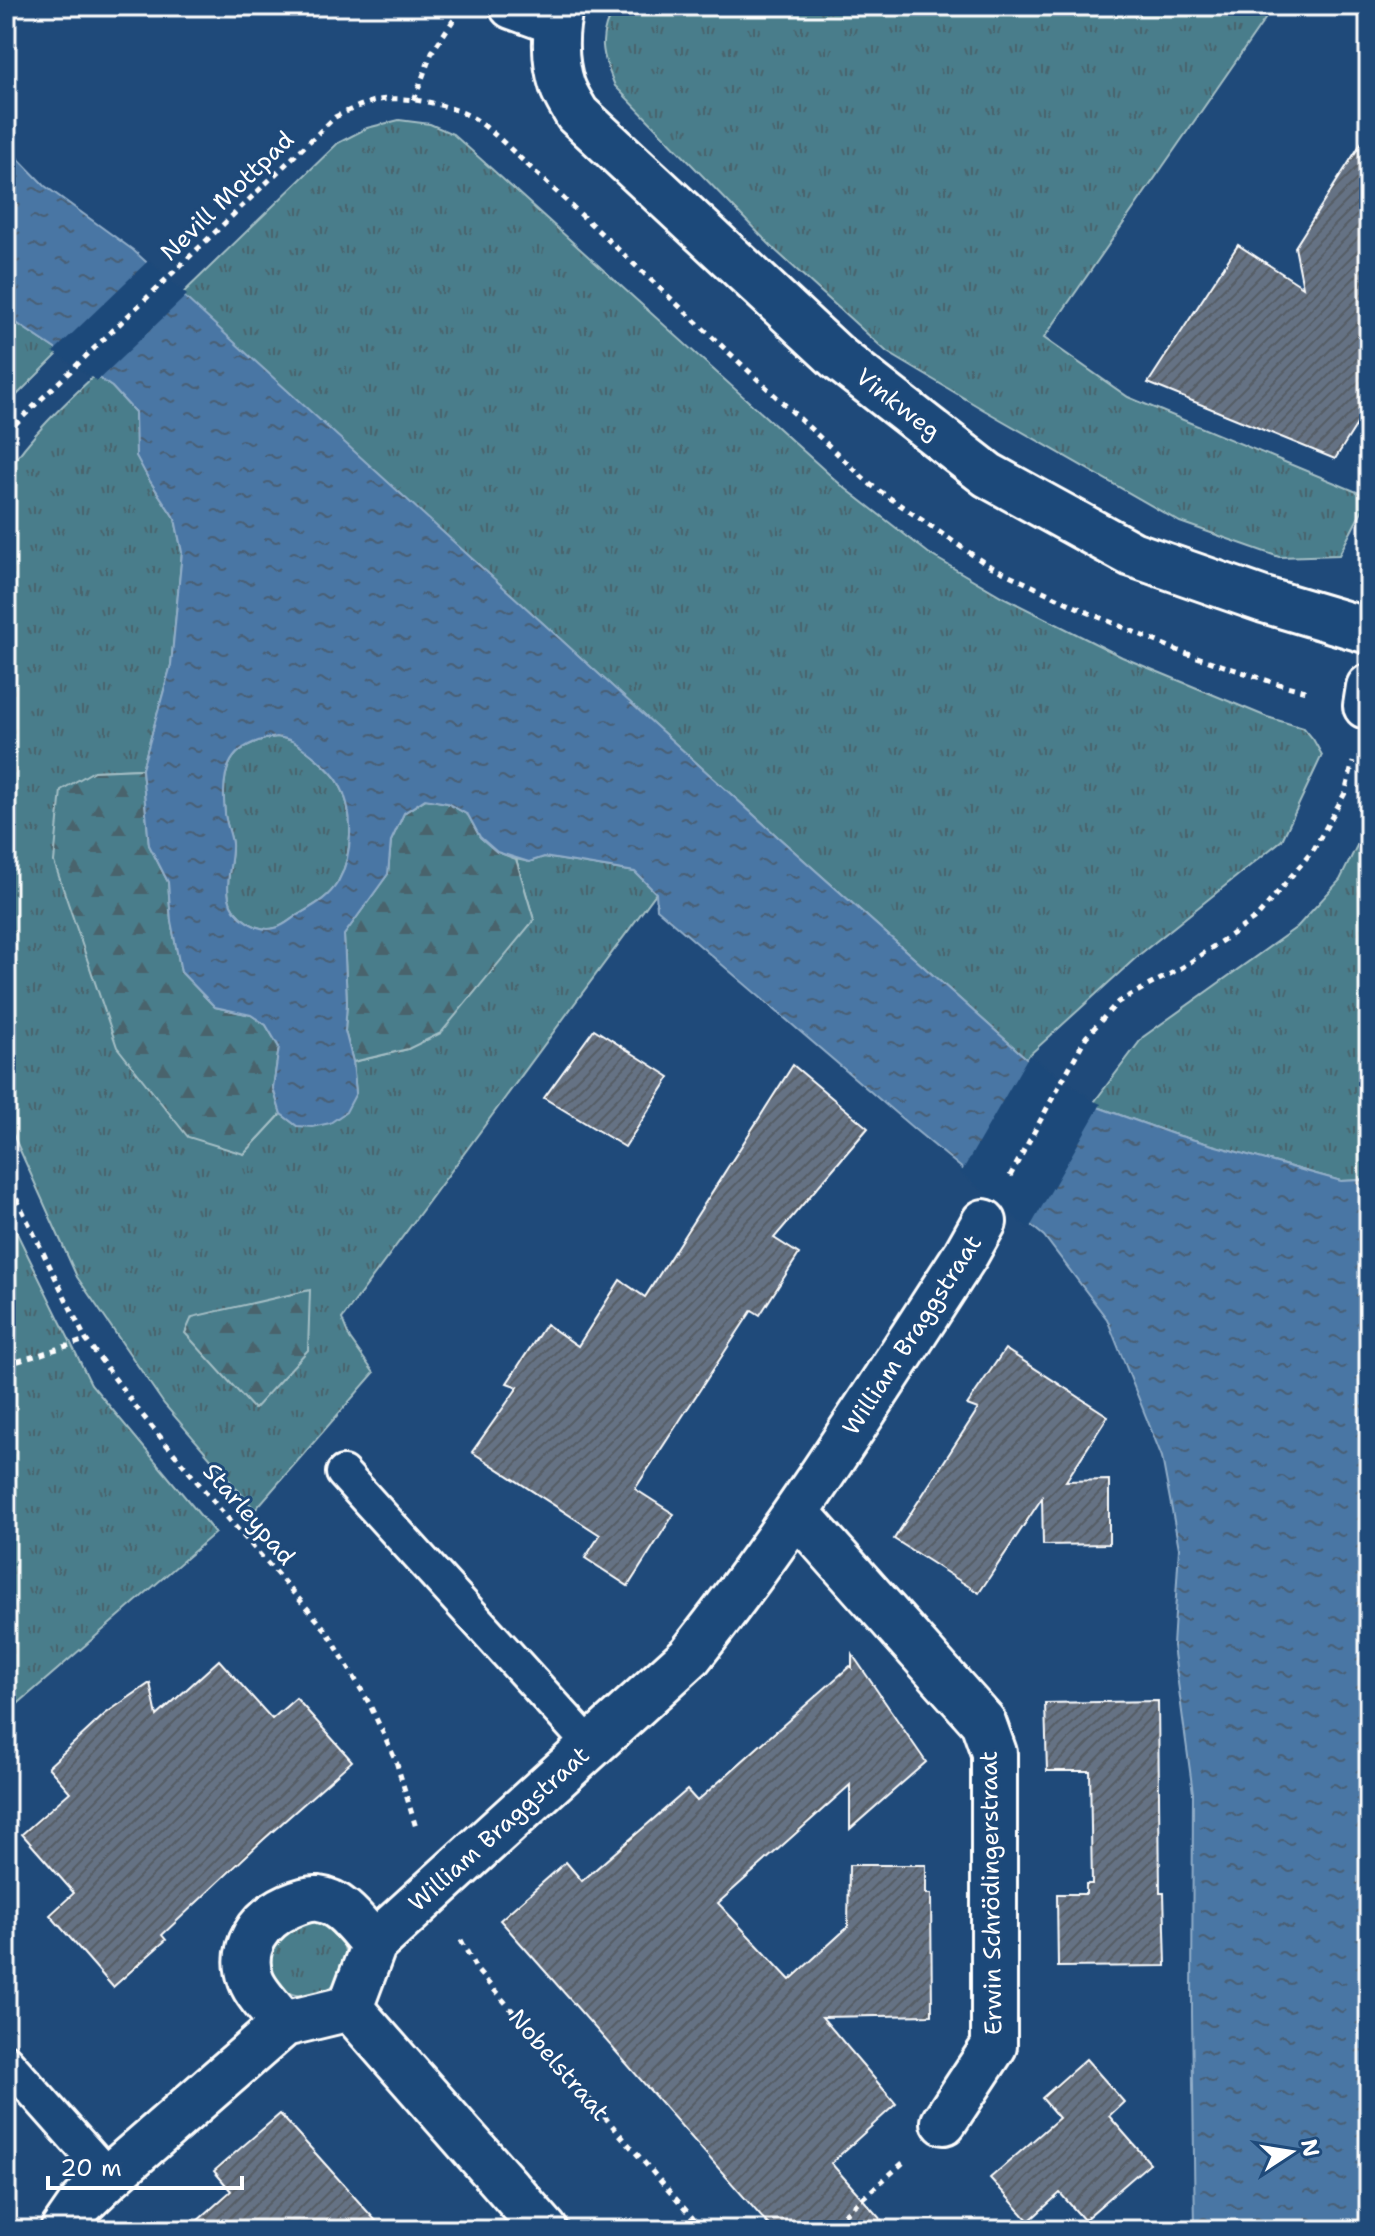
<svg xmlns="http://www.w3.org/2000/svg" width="1375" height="2236" viewBox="0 0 1375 2236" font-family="'Shantell Sans',sans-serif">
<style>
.grass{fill:url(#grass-tufts);stroke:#a4bec5;stroke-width:2}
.forest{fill:url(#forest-firs);stroke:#a4bec5;stroke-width:2}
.water{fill:url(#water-ripples);stroke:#91adc8;stroke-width:2;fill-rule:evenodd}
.pier{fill:#1f4a7a}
.building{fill:url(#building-hatch);stroke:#fff;stroke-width:2}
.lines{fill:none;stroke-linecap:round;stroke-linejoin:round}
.service-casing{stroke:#fff;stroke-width:38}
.minor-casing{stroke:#fff;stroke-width:50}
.path{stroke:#fff;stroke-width:5;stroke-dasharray:6 6;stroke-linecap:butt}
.service{stroke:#1f4a7a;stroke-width:32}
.minor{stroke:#1f4a7a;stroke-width:44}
.labels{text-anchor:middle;stroke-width:6;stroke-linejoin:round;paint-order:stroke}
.street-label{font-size:24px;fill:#fff;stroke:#1f4a7a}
</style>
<defs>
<pattern id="grass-tufts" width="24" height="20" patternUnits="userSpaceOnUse" patternTransform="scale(2)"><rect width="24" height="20" fill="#487d8b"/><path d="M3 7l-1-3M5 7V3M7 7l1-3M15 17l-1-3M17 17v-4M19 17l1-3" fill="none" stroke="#4a646c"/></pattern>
<pattern id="forest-firs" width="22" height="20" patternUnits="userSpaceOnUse" patternTransform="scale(2)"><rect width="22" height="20" fill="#487d8b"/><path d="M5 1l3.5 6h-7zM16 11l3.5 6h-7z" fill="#4a646c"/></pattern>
<pattern id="water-ripples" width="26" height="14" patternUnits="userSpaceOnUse" patternTransform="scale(2)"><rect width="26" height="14" fill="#4876a4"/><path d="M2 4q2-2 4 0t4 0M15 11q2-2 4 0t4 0" fill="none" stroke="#4a5f74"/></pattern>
<pattern id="building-hatch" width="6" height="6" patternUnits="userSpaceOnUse" patternTransform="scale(2)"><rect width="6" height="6" fill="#657284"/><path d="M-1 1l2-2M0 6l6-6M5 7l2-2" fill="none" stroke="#575d65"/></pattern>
</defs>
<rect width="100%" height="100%" fill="#1f4a7a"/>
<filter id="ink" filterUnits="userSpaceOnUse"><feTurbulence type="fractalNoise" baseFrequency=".0125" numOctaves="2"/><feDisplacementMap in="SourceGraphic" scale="16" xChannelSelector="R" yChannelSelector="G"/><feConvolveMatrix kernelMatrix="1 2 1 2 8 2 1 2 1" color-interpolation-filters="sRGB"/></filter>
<g filter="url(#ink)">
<!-- grass -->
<g class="grass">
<path d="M 615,6 L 1274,6 L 1044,338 L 1128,397 L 1369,497 L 1339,555 L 1279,557 L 1180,522 L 984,410 L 887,352 L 775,250 L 615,86 C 602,54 596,38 615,6 Z"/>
<path d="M 399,120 L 430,124 L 453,134 L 841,485 L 931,555 L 1001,596 L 1122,657 L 1267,717 L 1304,728 L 1313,739 L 1322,755 L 1282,840 L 1139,955 L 1026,1058 L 778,837 L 181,295 L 338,143 L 367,128 Z"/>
<path d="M 6,316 L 60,352 L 6,406 Z"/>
<path d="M 95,375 L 112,387 L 135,412 L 137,456 L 148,478 L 175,519 L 182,552 L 171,665 L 142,769 L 94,771 L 244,1154 L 281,1114 L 297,1126 L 356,1093 L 353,1062 L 408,1049 L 534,920 L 516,859 L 529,862 L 544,857 L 635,872 L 656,893 L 342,1319 L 350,1339 L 374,1373 L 255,1510 L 164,1404 L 77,1277 L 6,1119 L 6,473 C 31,435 62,406 95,375 Z"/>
<path d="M 277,737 C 283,738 289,739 294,742 C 307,750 332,770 339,783 C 355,811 353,855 338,882 C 328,899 313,906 296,916 C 290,920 282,927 275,928 C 258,933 232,916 229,898 C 225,881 233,861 232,844 C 231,834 226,824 225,814 C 220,769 229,743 277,737 Z"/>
<path d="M 1369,821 L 1369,1176 L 1362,1180 L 1341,1181 L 1173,1134 L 1092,1105 L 1143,1037 L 1297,927 L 1340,880 Z"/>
<path d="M 6,1211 L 91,1384 L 215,1533 L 6,1714 Z"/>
<path d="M 313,1919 C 327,1925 339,1932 344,1947 C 359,2000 270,2018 269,1959 C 268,1950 276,1938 279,1930 Z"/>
</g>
<!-- forest -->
<g class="forest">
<path d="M 142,769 L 149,845 L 168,882 L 171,921 L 181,972 L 215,1007 L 251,1015 L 266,1025 L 279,1047 L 273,1088 L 281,1114 L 244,1154 L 188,1137 L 117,1047 L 54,862 L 61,790 L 94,771 Z"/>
<path d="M 426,799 L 447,803 L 468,815 L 480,837 L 497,852 L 516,859 L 534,920 L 441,1033 L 408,1049 L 353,1062 L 345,1031 L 347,1003 L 344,935 L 388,874 L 391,841 L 404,813 Z"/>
<path d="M 310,1290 L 308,1350 L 254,1409 L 185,1333 L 192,1317 Z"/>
</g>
<!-- water -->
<path class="water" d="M 6,146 L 45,186 L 133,250 L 778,837 L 1026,1058 L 1092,1105 L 1173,1134 L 1341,1181 L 1362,1180 L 1369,1176 L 1369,1876 L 1367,2031 L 1369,2055 L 1369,2230 L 1195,2230 L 1192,2012 L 1193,1793 L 1173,1646 L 1179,1548 L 1162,1457 L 1107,1319 L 1044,1236 L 913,1128 L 657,909 L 656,893 L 635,872 L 544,857 L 529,862 L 497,852 L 480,837 L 468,815 L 447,803 L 425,799 L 404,813 L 391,841 L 388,874 L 344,935 L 347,1003 L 345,1031 L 353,1062 L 356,1093 L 346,1112 L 330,1123 L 312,1127 L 297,1126 L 281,1114 L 273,1088 L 279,1047 L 266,1025 L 251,1015 L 215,1007 L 181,972 L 171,921 L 168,882 L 149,845 L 142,769 L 171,665 L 182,552 L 175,519 L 148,478 L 136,456 L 135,412 L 112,387 L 6,316 ZM 277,737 C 283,738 289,739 294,742 C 307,750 332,770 339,783 C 355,811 353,855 338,882 C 328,899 313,906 296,916 C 290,920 282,927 275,928 C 258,933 232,916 229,898 C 225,881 233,861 232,844 C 231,834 226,824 225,814 C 220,769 229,743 277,737 Z"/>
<!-- pier -->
<g class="pier">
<path d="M 149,260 L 187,295 L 97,381 L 53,352 Z"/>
<path d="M 1029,1055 L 1094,1101 L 1101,1104 L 1029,1229 L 961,1173 Z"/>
</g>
<!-- building -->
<g class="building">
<path d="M 1369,131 L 1369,405 L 1335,459 L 1148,383 L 1238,245 L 1303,287 L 1295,247 Z"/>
<path d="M 594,1029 L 670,1077 L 625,1147 L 544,1098 Z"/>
<path d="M 793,1065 L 868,1128 L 774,1238 L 799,1254 L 760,1315 L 752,1310 L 635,1489 L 674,1514 L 628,1586 L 585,1558 L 600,1535 L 472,1452 L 518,1387 L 507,1383 L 546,1324 L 578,1346 L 620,1280 L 645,1297 Z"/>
<path d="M 1005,1349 L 1108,1416 L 1066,1481 L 1109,1480 L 1109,1544 L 1043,1545 L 1042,1498 L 979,1593 L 894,1539 L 978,1409 L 967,1405 Z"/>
<path d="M 852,1654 L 926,1762 L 850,1829 L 850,1785 L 718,1903 L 790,1980 L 848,1927 L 849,1865 L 926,1865 L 926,1894 L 931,1894 L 932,2015 L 822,2017 L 896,2104 L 831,2163 L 890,2230 L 773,2230 L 500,1920 L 566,1862 L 582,1881 L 687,1790 L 697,1801 L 850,1666 L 852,1668 Z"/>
<path d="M 219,1660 L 272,1719 L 296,1698 L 352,1761 L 263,1840 L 162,1935 L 166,1940 L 113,1987 L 50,1915 L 74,1893 L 22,1834 L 70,1792 L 48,1767 L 105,1714 L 150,1683 L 157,1716 Z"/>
<path d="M 1158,1701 L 1160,1893 L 1164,1893 L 1166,1966 L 1058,1967 L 1057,1894 L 1086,1894 L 1086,1884 L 1092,1884 L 1090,1771 L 1047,1771 L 1045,1703 Z"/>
<path d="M 1086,2059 L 1124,2102 L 1109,2116 L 1150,2163 L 1084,2220 L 1060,2193 L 1029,2221 L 990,2178 L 1059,2118 L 1042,2098 Z"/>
<path d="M 280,2114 L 317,2155 L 384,2230 L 187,2230 L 231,2191 L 214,2171 Z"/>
</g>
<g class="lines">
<!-- service casing -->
<g class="service-casing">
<g id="service">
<path d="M 343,1473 L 590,1745"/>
<path d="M 6,2061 L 109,2177"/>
</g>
</g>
<!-- minor casing -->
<g class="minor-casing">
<g id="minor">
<path d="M 512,6 L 556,22"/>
<path d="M 561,6 C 554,30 554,60 562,85 C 565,95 572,105 577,114 L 838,358 L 988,475 L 1132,554 L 1264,600 L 1369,631"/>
<path d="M 1369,687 L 1366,706 L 1369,707"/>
<path d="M 797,1513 L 983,1722 L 994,1753 L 994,2046 L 944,2122"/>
<path d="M 350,2008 L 545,2230"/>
<path d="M 284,2024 C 274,2012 256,1994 251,1980 C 239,1948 260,1919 289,1906 C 298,1902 308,1898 318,1899 C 343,1902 358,1927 374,1944"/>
<path d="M 63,2230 L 81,2204 L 109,2177 L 284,2024 L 350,2008 L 374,1944 L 690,1656 C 791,1529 877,1391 966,1254 L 984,1222"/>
</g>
</g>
<!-- path -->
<g class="path">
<path d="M 414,100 L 432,52 L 456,16"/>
<path d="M 6,433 L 335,117 C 352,109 369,100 388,99 C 414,97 456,106 478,121 C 486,127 494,134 502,141 L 871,485 L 986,564 L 1087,612 L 1179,651 L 1275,683 L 1310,692"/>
<path d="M 1010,1176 L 1086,1037 L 1118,1002 L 1183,967 L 1257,917 L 1314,849 L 1345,793 L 1353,762"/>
<path d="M 6,1177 L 86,1340 L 139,1411 L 218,1507 L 327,1631 L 369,1703 L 396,1761 L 417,1831"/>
<path d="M 6,1365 L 86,1340"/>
<path d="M 461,1940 L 476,1969 L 703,2230"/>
<path d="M 826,2230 L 904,2162"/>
</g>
<!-- service -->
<use href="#service" class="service"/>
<!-- minor -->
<use href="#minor" class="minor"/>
</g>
</g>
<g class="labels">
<!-- street labels -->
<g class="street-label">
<text transform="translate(227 196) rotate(-44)" y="8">Nevill Mottpad</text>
<text transform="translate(898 404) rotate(38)" y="8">Vinkweg</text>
<text transform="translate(912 1335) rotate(-57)" y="8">William Braggstraat</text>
<text transform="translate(249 1514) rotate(49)" y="8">Starleypad</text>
<text transform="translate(499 1829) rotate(-42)" y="8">William Braggstraat</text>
<text transform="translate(991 1893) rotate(-91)" y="8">Erwin Schrödingerstraat</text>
<text transform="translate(559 2065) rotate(49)" y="8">Nobelstraat</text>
</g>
</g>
<!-- margin -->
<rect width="1375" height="2236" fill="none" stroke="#1f4a7a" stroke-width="32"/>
<rect x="16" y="16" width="1343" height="2204" fill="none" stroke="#fff" stroke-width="3" filter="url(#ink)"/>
<!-- north arrow -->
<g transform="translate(1291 2152) rotate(78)" stroke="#1f4a7a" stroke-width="6" paint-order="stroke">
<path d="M0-6L14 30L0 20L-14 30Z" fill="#ffffff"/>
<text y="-12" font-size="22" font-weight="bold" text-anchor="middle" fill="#ffffff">N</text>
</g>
<!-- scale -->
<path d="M48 2176v12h194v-12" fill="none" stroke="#ffffff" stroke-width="4"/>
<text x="60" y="2176" font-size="24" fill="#ffffff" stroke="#1f4a7a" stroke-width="6" paint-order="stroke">20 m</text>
</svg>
